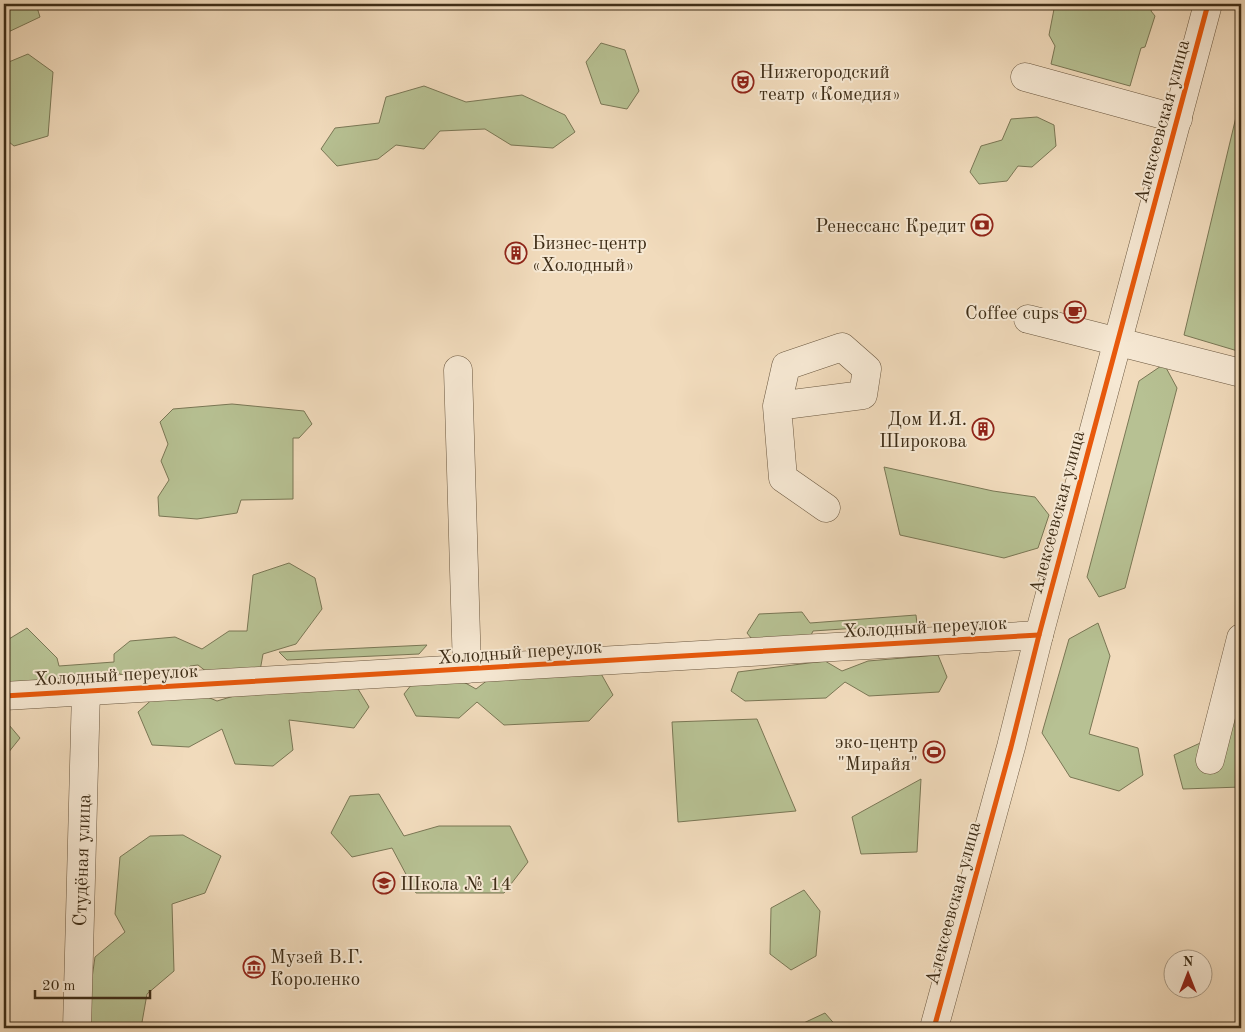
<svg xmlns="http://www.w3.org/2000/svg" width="1245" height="1032" viewBox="0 0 1245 1032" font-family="'Old Standard TT',serif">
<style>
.green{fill:#b7c193;stroke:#7a7755}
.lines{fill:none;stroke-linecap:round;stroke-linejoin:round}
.minor-casing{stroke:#6b5840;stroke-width:29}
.minor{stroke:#f6e8d3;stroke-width:28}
.cycleway-casing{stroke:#f6e8d3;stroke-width:8}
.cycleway{stroke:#e8590c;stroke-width:5}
.labels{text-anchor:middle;stroke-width:4;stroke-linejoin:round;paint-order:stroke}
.poi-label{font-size:19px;fill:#3e2d17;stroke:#f6e8d3;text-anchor:start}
.street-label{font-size:19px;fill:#3e2d17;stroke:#f6e8d3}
</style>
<rect width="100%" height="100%" fill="#f1dbbc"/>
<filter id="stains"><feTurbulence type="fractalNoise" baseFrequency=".004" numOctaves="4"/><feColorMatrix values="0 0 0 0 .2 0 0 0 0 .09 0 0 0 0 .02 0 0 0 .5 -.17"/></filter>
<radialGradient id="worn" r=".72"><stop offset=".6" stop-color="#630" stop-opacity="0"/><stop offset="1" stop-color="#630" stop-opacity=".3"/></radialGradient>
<!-- green -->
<g class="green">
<path d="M 4,4 L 36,4 L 40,17 L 4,34 Z"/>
<path d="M 1055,4 L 1153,4 L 1151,11 L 1155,16 L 1145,47 L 1141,48 L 1130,86 L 1051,64 L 1055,46 L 1049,35 Z"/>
<path d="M 601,43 L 625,50 L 639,91 L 627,109 L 601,104 L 586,62 Z"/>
<path d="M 28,54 L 53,72 L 48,136 L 14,146 L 4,138 L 4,64 Z"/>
<path d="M 424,86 L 466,102 L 522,95 L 565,115 L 575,132 L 553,148 L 511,145 L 485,129 L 440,131 L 424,149 L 396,145 L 378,159 L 337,166 L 321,149 L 335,128 L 379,123 L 386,97 Z"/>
<path d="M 1241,96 L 1241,352 L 1184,335 Z"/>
<path d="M 1037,117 L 1054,125 L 1056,146 L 1032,167 L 1018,166 L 1007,181 L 979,184 L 970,172 L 981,146 L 1002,140 L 1011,119 Z"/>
<path d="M 1164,364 L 1177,388 L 1125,588 L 1099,597 L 1087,577 L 1139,381 Z"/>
<path d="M 232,404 L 304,411 L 312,424 L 299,438 L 293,438 L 293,499 L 241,500 L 237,513 L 197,519 L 159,516 L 158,497 L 169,480 L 161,461 L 168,444 L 160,422 L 173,409 Z"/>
<path d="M 884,467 L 993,491 L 1035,497 L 1049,515 L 1038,548 L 1004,558 L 900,535 Z"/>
<path d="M 289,563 L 315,578 L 322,609 L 296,644 L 263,654 L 260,671 L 212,676 L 198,665 L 190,666 L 177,679 L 127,680 L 117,671 L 61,675 L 61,680 L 4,693 L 4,642 L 27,628 L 57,658 L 59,666 L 114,662 L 114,654 L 130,641 L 175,637 L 202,649 L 229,631 L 247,631 L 253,575 Z"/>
<path d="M 802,612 L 810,623 L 916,615 L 917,624 L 813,631 L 806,646 L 760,649 L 747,633 L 759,614 Z"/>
<path d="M 1098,623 L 1110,656 L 1089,734 L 1138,748 L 1143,775 L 1119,791 L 1070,777 L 1042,733 L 1069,639 Z"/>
<path d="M 427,645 L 419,654 L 287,660 L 279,652 Z"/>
<path d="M 938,655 L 947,677 L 939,692 L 869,696 L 845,682 L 826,698 L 745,701 L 731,691 L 738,672 L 825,661 L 842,671 L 868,661 Z"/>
<path d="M 599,670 L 613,695 L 589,721 L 504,725 L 477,702 L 459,718 L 416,716 L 404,694 L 416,679 L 453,676 L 476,689 L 493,676 Z"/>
<path d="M 1241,680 L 1241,787 L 1183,789 L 1174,755 L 1209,739 Z"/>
<path d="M 275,684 L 355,684 L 369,707 L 354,728 L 289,720 L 293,750 L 273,766 L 235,764 L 222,729 L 189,747 L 152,745 L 138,712 L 156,696 L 193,691 L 217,701 Z"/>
<path d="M 4,719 L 20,738 L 4,758 Z"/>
<path d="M 757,719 L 796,811 L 678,822 L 672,722 Z"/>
<path d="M 921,779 L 917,852 L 861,854 L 852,817 Z"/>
<path d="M 379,794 L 404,836 L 439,826 L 510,826 L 528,862 L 504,893 L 416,893 L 392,848 L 352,857 L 331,833 L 350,796 Z"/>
<path d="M 183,835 L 221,856 L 205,893 L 172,904 L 174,971 L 147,994 L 141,1028 L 85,1028 L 95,957 L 125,932 L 115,914 L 120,857 L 150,836 Z"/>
<path d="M 804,890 L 820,911 L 816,956 L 791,970 L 770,954 L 771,908 Z"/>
<path d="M 825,1013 L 838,1028 L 793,1028 Z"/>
</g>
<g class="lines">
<!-- minor casing -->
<g class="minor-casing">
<g id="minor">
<path d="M 1025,77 L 1178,119"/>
<path d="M 1028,319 L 1241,373"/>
<path d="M 458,370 L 467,669"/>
<path d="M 777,406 L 863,395 L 867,369 L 842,347 L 786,366 L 777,406 L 783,478 L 826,508"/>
<path d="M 4,696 L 1039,635"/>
<path d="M 1210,760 L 1241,638"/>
<path d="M 77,1028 L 86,691"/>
<path d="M 934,1028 L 1011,747 L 1039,635 L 1208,4"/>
</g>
</g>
<!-- minor -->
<use href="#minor" class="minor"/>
<!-- cycleway casing -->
<g class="cycleway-casing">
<g id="cycleway">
<path d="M 4,696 L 1039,635"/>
<path d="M 934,1028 L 1011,747 L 1039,635 L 1208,4"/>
</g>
</g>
<!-- cycleway -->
<use href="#cycleway" class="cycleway"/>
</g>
<!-- icons -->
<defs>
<g id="theatre-ring" transform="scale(1.125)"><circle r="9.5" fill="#f6e8d3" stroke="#8f2418" stroke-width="1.5"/><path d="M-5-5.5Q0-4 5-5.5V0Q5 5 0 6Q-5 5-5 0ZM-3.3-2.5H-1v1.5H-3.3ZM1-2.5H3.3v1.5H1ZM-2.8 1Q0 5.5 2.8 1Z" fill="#8f2418"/></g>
<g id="bank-ring" transform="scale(1.125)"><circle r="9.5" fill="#f6e8d3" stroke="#8f2418" stroke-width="1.5"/><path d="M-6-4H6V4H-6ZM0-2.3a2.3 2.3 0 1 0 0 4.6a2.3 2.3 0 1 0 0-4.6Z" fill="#8f2418"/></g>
<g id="building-ring" transform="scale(1.125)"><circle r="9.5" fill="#f6e8d3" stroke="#8f2418" stroke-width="1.5"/><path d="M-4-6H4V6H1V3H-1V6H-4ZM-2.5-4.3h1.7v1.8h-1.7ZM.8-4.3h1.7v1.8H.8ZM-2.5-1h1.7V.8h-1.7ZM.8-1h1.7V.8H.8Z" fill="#8f2418"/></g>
<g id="cafe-ring" transform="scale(1.125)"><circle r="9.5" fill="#f6e8d3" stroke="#8f2418" stroke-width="1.5"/><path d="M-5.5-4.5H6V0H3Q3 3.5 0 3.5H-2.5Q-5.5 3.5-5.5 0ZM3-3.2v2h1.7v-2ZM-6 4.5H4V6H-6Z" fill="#8f2418"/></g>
<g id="stadium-ring" transform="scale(1.125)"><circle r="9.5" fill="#f6e8d3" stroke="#8f2418" stroke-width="1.5"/><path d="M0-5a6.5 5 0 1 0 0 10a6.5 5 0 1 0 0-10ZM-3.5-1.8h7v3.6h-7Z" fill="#8f2418"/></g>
<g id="school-ring" transform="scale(1.125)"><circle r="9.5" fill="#f6e8d3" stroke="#8f2418" stroke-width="1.5"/><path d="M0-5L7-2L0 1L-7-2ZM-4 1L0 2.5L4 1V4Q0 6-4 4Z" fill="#8f2418"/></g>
<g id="museum-ring" transform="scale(1.125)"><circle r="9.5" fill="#f6e8d3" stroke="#8f2418" stroke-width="1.5"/><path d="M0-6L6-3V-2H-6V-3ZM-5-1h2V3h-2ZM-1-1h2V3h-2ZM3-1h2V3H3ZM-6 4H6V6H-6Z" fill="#8f2418"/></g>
</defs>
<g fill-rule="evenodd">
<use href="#theatre-ring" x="743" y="82"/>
<use href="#bank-ring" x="982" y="225"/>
<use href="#building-ring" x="516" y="253"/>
<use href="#cafe-ring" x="1075" y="312"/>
<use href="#building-ring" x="983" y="429"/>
<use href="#stadium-ring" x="934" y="752"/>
<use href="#school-ring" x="384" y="883"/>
<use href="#museum-ring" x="254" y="967"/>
</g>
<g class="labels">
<!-- poi labels -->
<g class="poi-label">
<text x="759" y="78">Нижегородский<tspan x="759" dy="22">театр «Комедия»</tspan></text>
<text x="966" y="232" text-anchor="end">Ренессанс Кредит</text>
<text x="532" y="249">Бизнес-центр<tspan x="532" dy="22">«Холодный»</tspan></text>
<text x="1059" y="319" text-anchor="end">Coffee cups</text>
<text x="967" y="425" text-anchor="end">Дом И.Я.<tspan x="967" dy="22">Широкова</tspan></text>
<text x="918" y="748" text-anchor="end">эко-центр<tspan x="918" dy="22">"Мирайя"</tspan></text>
<text x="400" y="890">Школа № 14</text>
<text x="270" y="963">Музей В.Г.<tspan x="270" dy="22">Короленко</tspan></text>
</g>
<!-- street labels -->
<g class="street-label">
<text transform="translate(1161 121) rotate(-75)" y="7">Алексеевская улица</text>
<text transform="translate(1056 512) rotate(-75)" y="7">Алексеевская улица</text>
<text transform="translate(925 626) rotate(-3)" y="7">Холодный переулок</text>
<text transform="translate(520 651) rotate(-4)" y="7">Холодный переулок</text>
<text transform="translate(116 674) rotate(-3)" y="7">Холодный переулок</text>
<text transform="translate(81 860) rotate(-88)" y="7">Студёная улица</text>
<text transform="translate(952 903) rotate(-75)" y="7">Алексеевская улица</text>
</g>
</g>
<!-- margin -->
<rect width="1245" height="1032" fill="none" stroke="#f1dbbc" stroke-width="20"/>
<rect x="5" y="5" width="1235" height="1022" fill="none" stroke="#3e2d17" stroke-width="2.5"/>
<rect x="10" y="10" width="1225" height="1012" fill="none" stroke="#3e2d17"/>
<!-- north arrow -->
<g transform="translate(1188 974)"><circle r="24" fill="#f6e8d3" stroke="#ac9d88"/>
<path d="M0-4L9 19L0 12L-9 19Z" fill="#8f2418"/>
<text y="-8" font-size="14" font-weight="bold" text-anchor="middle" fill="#3e2d17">N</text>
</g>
<!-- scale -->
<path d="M35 990v8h115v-8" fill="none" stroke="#3e2d17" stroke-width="2.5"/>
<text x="42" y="990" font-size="15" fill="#3e2d17" stroke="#f6e8d3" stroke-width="4" paint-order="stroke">20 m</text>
<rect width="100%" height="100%" filter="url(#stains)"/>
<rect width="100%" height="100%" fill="url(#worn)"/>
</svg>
